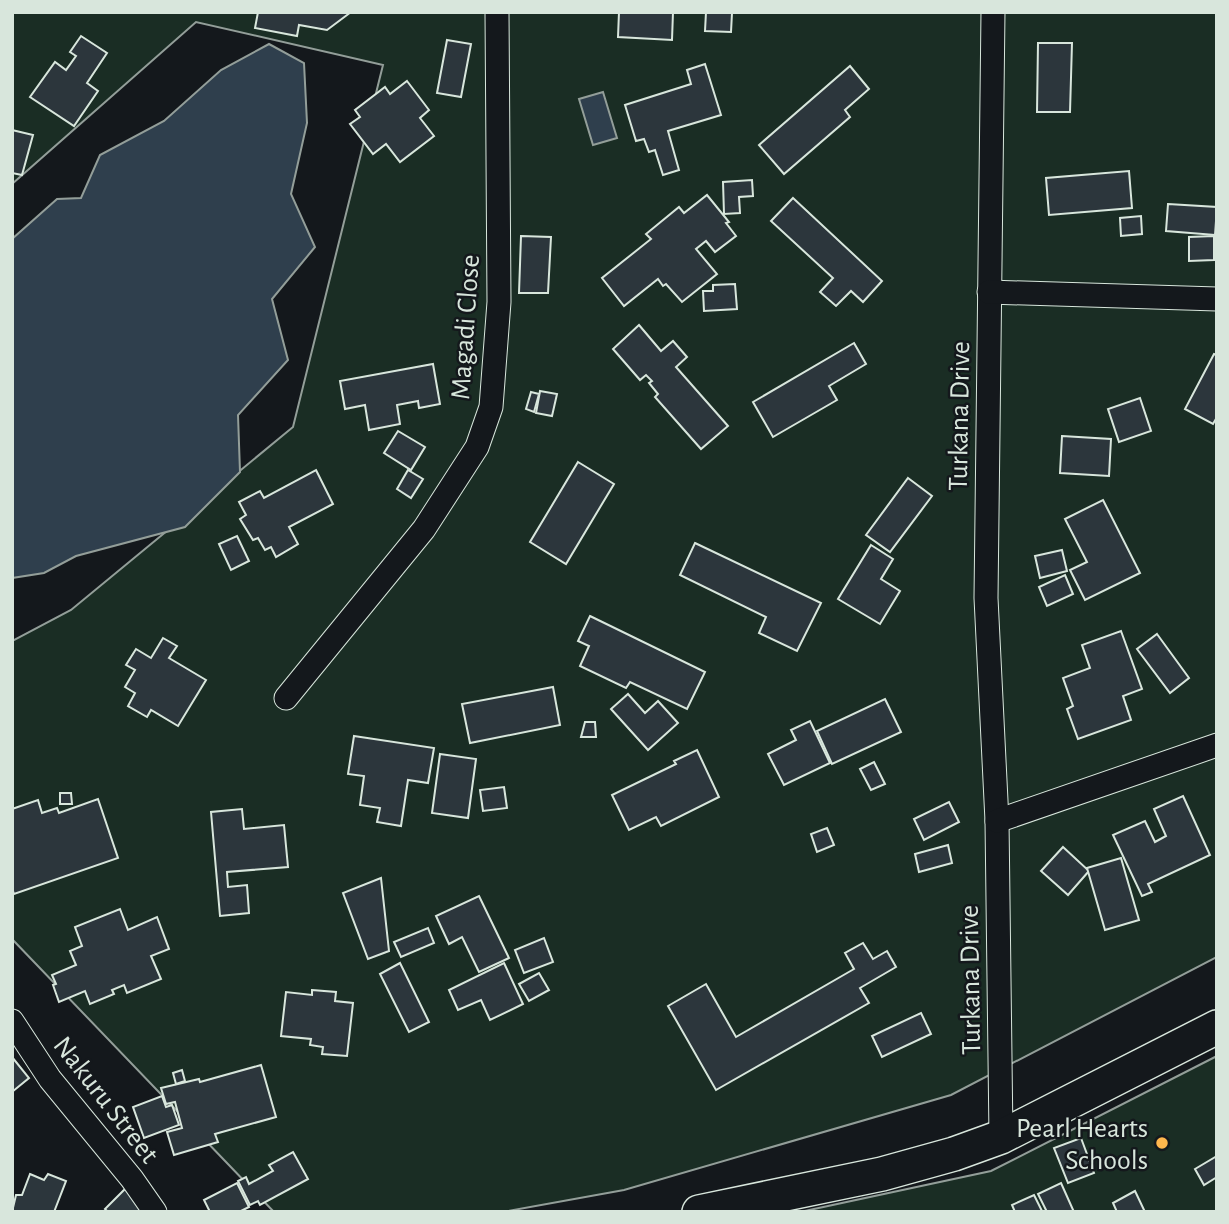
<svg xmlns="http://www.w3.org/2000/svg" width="1229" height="1224" viewBox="0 0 1229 1224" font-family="'Alegreya Sans',sans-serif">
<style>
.green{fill:#1a2d24;stroke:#939e99;stroke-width:2}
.water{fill:#2f3f4d;stroke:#939e99;stroke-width:2}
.building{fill:#2c363c;stroke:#d8e6dc;stroke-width:2}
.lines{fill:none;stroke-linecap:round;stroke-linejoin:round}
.street-casing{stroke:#d8e6dc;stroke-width:25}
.secondary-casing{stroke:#d8e6dc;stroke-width:36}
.street{stroke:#14181c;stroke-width:23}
.secondary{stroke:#14181c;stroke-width:33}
.poi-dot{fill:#ffb74d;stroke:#14181c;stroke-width:2.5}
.labels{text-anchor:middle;stroke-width:5;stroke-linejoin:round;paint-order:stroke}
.street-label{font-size:28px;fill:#d8e6dc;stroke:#14181c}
.poi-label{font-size:28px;fill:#d8e6dc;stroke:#14181c;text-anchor:end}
</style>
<rect width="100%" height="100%" fill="#14181c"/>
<!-- green -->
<g class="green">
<path d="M 12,12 L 1217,12 L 1217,957 L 951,1095 L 624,1190 L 503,1212 L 274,1212 L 12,939 L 12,641 L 71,610 L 293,427 L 383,65 L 196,22 L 12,184 Z"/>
<path d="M 1217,1056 L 1217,1212 L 800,1212 L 991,1171 Z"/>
</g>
<!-- water -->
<g class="water">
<path d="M 269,44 L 304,63 L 307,123 L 291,194 L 315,247 L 272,299 L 288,360 L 238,415 L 240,472 L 185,527 L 76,556 L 44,573 L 12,578 L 12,239 L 57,199 L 81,198 L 100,155 L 164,121 L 221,70 Z"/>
<path d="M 603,92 L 617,138 L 593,145 L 579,99 Z"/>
</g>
<!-- building -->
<g class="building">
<path d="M 258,12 L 351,12 L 327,30 L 299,25 L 297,36 L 255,28 Z"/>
<path d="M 619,12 L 673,12 L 672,40 L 618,37 Z"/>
<path d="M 706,12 L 732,13 L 731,32 L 705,31 Z"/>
<path d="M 81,36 L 107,53 L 87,83 L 98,91 L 74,126 L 30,97 L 55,62 L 66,70 L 76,56 L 70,52 Z"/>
<path d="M 447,40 L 471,44 L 461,97 L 437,93 Z"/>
<path d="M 1038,43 L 1072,43 L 1070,112 L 1037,112 Z"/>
<path d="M 705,64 L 721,115 L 668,131 L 679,170 L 663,175 L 655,150 L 649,152 L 644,139 L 636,141 L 625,105 L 691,84 L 687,70 Z"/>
<path d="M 850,66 L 869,89 L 845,110 L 850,117 L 784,174 L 759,145 Z"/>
<path d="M 407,81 L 429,110 L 420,118 L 434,136 L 400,162 L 386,144 L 373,154 L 350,124 L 360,117 L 355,110 L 385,87 L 390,94 Z"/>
<path d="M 12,130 L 33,135 L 22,175 L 12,173 Z"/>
<path d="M 1129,171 L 1132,208 L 1049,215 L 1046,178 Z"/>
<path d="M 752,180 L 753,196 L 739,197 L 740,213 L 724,214 L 723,182 Z"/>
<path d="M 707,195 L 729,222 L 726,223 L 736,236 L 715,252 L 706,241 L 696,249 L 717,274 L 682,302 L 666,284 L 663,286 L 658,279 L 624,306 L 602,278 L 651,239 L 646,234 L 679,207 L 684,213 Z"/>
<path d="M 793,198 L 882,281 L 863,302 L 851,291 L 836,306 L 820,292 L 833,278 L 771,221 Z"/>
<path d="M 1168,204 L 1217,207 L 1215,235 L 1166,231 Z"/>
<path d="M 1141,216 L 1142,234 L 1121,236 L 1120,218 Z"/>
<path d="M 521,236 L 551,237 L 548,293 L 519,293 Z"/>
<path d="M 1214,236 L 1214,260 L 1189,261 L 1189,237 Z"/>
<path d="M 735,284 L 737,309 L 704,311 L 703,291 L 713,291 L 713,285 Z"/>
<path d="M 639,325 L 661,351 L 673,341 L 687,357 L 676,367 L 728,426 L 701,449 L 655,397 L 658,394 L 649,383 L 652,381 L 646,375 L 640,380 L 613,349 Z"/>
<path d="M 854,343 L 866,364 L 829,386 L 837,400 L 773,437 L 753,402 Z"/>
<path d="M 1214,354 L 1217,355 L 1217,417 L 1213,424 L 1185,409 Z"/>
<path d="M 433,364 L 440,404 L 419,408 L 418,401 L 397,405 L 400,424 L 369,430 L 365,405 L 345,409 L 340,381 Z"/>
<path d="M 540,391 L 557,394 L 552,416 L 536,413 Z"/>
<path d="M 531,392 L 539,394 L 534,412 L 526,409 Z"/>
<path d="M 1140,398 L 1151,431 L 1119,442 L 1108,409 Z"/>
<path d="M 398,431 L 425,447 L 411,470 L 384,453 Z"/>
<path d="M 1062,436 L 1111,439 L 1109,476 L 1060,473 Z"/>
<path d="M 578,462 L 614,484 L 566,564 L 530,542 Z"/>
<path d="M 316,470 L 333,504 L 289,527 L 298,544 L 276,557 L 271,547 L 265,550 L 258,538 L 253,540 L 240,519 L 246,515 L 239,502 L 260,491 L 264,498 Z"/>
<path d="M 408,470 L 423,479 L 411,498 L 397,489 Z"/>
<path d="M 908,478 L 932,496 L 890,552 L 866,535 Z"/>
<path d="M 1103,500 L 1140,573 L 1085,600 L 1070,570 L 1087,562 L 1065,519 Z"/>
<path d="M 237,536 L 249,561 L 231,570 L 219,544 Z"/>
<path d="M 695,543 L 821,603 L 797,651 L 759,633 L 766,617 L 680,575 Z"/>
<path d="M 871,545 L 893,559 L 881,579 L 900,591 L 880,624 L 838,599 Z"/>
<path d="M 1062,550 L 1067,571 L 1040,578 L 1035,556 Z"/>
<path d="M 1065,575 L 1073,594 L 1047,606 L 1039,587 Z"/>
<path d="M 590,616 L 705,672 L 687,709 L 630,682 L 626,688 L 580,666 L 589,646 L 578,641 Z"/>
<path d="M 1121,631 L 1142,689 L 1123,696 L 1131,720 L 1078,739 L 1067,709 L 1073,706 L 1063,678 L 1090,668 L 1082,645 Z"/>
<path d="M 1157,634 L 1189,678 L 1170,693 L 1137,649 Z"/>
<path d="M 163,638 L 177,646 L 169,658 L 206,680 L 178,726 L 151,710 L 147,717 L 128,706 L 135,693 L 125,687 L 135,670 L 126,665 L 136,649 L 151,658 Z"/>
<path d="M 553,687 L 560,725 L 470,743 L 462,704 Z"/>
<path d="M 628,694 L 645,713 L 658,701 L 678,723 L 648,750 L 611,709 Z"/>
<path d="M 885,699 L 901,732 L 832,764 L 817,731 Z"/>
<path d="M 810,721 L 830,763 L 784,785 L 768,754 L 796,740 L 791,730 Z"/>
<path d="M 585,722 L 595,722 L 596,737 L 581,737 Z"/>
<path d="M 354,736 L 434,748 L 428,783 L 408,780 L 401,826 L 377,822 L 380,808 L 360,805 L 364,776 L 348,774 Z"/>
<path d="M 697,750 L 719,797 L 661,826 L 656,817 L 629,830 L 612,795 L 676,764 L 674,761 Z"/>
<path d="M 440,754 L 476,759 L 468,818 L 432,813 Z"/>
<path d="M 874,762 L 885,784 L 871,790 L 860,769 Z"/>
<path d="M 504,787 L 507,808 L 483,811 L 480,790 Z"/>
<path d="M 60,793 L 71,793 L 72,804 L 60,804 Z"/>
<path d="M 1183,796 L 1210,855 L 1148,884 L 1152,892 L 1142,896 L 1113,835 L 1145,821 L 1155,842 L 1166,836 L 1154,809 Z"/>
<path d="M 98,799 L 118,858 L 14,894 L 12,888 L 12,809 L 38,800 L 42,813 L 57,808 L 59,813 Z"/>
<path d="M 949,802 L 959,822 L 924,840 L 914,819 Z"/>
<path d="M 242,809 L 244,829 L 284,825 L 288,867 L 227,872 L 228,887 L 247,885 L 249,913 L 220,916 L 211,812 Z"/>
<path d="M 827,828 L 834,845 L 817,852 L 811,834 Z"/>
<path d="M 948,845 L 952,863 L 919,872 L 915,854 Z"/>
<path d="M 1063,847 L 1089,871 L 1068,895 L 1041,871 Z"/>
<path d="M 1121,858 L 1139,920 L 1105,930 L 1087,868 Z"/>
<path d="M 381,878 L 389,951 L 368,959 L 343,893 Z"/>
<path d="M 479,896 L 509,958 L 479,972 L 462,937 L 449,944 L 436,916 Z"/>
<path d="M 120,909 L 128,930 L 157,917 L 169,949 L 151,956 L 161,979 L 127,993 L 124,985 L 112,990 L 114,994 L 90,1004 L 85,991 L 59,1002 L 53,985 L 56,984 L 52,975 L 76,965 L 70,951 L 82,946 L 75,927 Z"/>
<path d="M 428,928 L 434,943 L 401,957 L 394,942 Z"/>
<path d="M 544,938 L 553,962 L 524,973 L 515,950 Z"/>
<path d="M 863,943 L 873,959 L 887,951 L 896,967 L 860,988 L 869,1003 L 716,1090 L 668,1006 L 706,984 L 736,1037 L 854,969 L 845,953 Z"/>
<path d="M 400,963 L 429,1022 L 409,1032 L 380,974 Z"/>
<path d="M 504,963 L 523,1004 L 490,1020 L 481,1000 L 458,1010 L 449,990 Z"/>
<path d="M 539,973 L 549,990 L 529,1001 L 519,984 Z"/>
<path d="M 312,990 L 336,992 L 335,1001 L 353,1003 L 347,1056 L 322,1054 L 323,1047 L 310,1045 L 311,1039 L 281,1036 L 286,992 L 312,995 Z"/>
<path d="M 921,1013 L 931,1034 L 882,1057 L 872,1036 Z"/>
<path d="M 12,1057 L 29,1078 L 12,1092 Z"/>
<path d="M 261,1065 L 276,1117 L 215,1134 L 218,1142 L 174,1155 L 167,1132 L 182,1128 L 175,1102 L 166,1104 L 161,1088 L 199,1079 L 200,1082 Z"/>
<path d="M 182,1070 L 185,1081 L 176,1084 L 173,1073 Z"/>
<path d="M 162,1096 L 166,1107 L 172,1105 L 179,1125 L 144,1138 L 133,1107 Z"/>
<path d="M 1081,1138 L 1094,1173 L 1068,1183 L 1054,1148 Z"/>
<path d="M 293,1152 L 308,1179 L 260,1205 L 258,1201 L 250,1205 L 238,1181 L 246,1177 L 249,1184 L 273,1171 L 269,1165 Z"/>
<path d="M 1217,1156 L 1217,1177 L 1204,1185 L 1195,1169 Z"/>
<path d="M 30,1174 L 44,1180 L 48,1174 L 66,1181 L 54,1212 L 12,1212 L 16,1195 L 22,1195 Z"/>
<path d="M 237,1183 L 249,1207 L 239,1212 L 210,1212 L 204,1200 Z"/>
<path d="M 1061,1183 L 1074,1212 L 1047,1212 L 1038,1194 Z"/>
<path d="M 125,1189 L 144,1207 L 140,1212 L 108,1212 L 105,1209 Z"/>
<path d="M 1135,1191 L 1145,1212 L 1117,1212 L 1113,1203 Z"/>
<path d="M 1034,1195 L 1042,1211 L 1015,1212 L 1012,1205 Z"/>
</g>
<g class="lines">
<!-- street casing -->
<g class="street-casing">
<g id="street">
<path d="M 993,12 L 986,598 L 997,821 L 1001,1137"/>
<path d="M 989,292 L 1217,299"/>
<path d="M 286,698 L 424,529 L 477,447 L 491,407 L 499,302 L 497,12"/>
<path d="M 997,821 L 1217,745"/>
<path d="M 12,1021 L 50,1079 L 132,1179 L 155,1212"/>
</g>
</g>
<!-- secondary casing -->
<g class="secondary-casing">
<path id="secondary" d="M 699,1212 L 882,1174 L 954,1154 L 1001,1137 L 1217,1027"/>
</g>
<!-- street -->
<use href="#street" class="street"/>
<!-- secondary -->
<use href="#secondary" class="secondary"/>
</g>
<!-- markers -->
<circle class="poi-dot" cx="1162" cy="1143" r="7"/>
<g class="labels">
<!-- street labels -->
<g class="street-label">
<text transform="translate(464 327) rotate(-86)" y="10">Magadi Close</text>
<text transform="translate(958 416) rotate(-89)" y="10">Turkana Drive</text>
<text transform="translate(969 980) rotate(-91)" y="10">Turkana Drive</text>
<text transform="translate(107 1099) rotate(52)" y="10">Nakuru Street</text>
</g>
<!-- poi labels -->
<g class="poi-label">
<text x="1148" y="1137">Pearl Hearts<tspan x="1148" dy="32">Schools</tspan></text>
</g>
</g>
<!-- border -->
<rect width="1229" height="1224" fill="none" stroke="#d8e6dc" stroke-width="28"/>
</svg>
